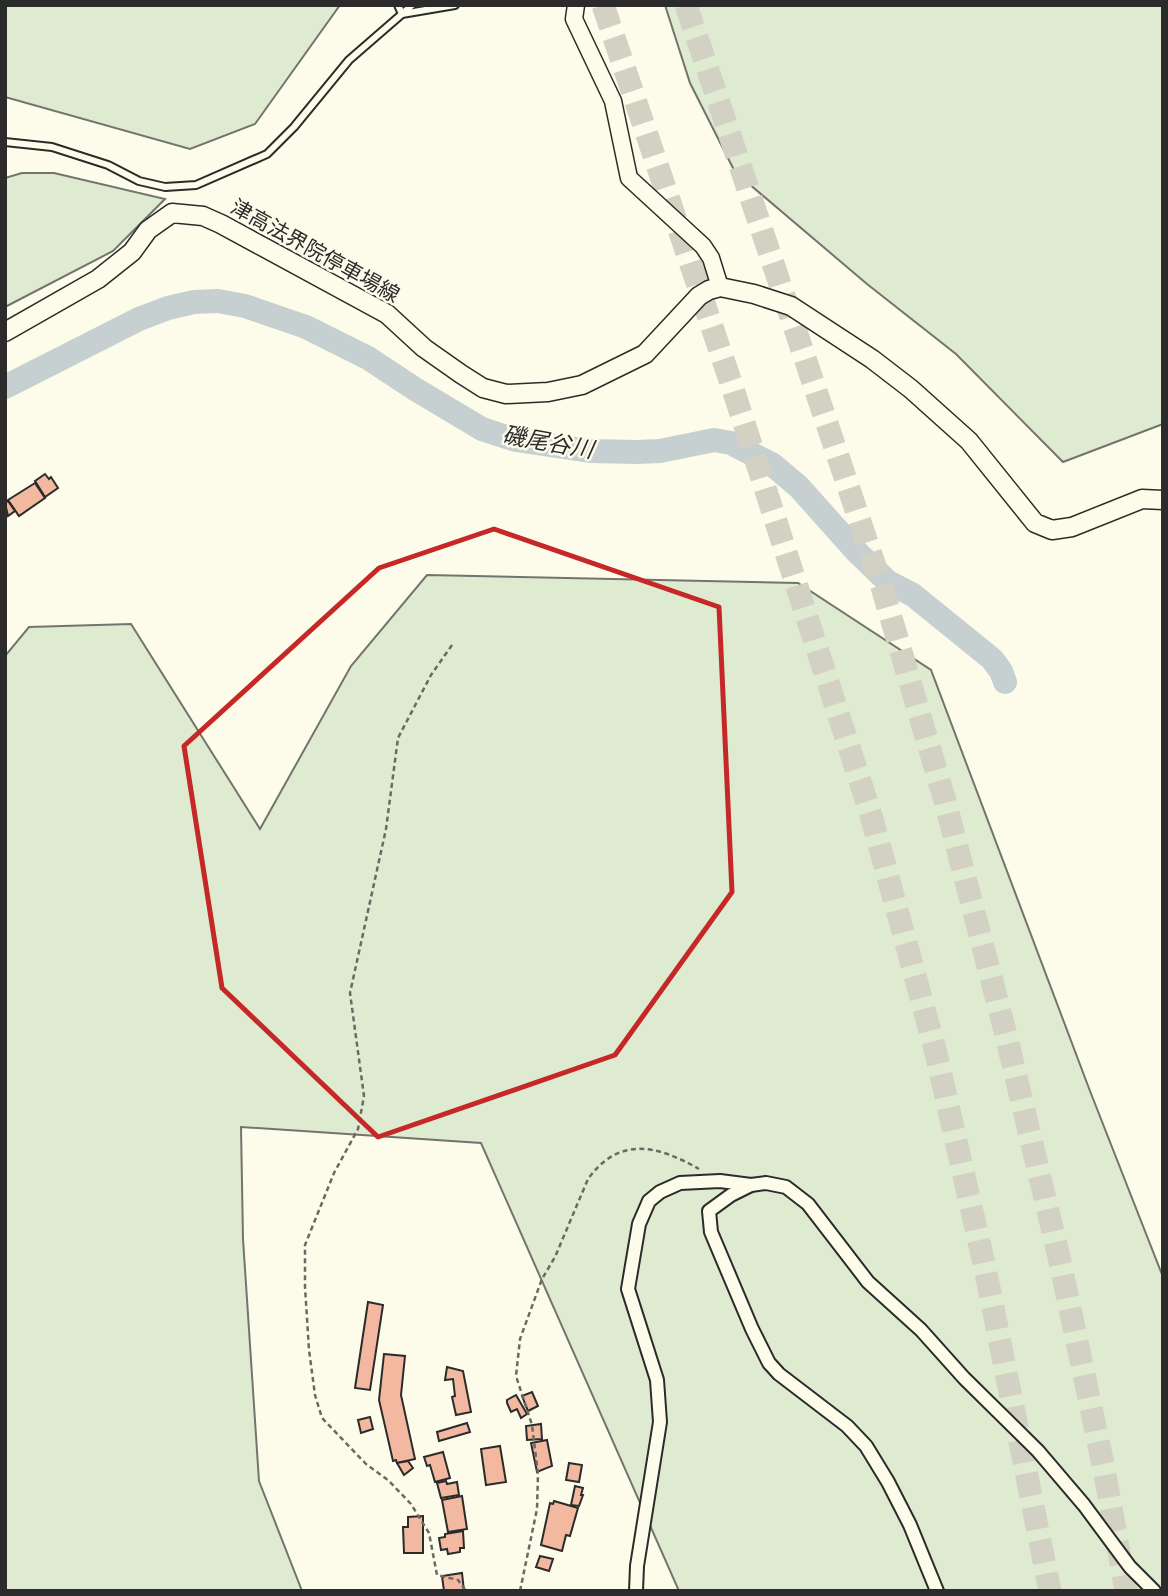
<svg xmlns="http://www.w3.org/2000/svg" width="1168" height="1596" viewBox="0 0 1168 1596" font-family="'Titillium Web','Noto Sans JP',sans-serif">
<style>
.green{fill:#deebd1;stroke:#74746e;stroke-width:2}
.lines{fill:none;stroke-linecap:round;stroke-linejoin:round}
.river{stroke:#c7d0d0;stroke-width:24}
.building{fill:#f2b8a0;stroke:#2b2b2b;stroke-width:2}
.motorway-tunnel{stroke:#d3d1c4;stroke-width:23;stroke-dasharray:23 11;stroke-linecap:butt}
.service-casing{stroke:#2b2b2b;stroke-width:10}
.minor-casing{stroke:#2b2b2b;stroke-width:16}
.tertiary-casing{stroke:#2b2b2b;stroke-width:19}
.secondary-casing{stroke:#2b2b2b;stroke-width:21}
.path{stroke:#6a6964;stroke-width:2.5;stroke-dasharray:5 3.5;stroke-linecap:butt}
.service{stroke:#fdfbea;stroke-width:6}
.minor{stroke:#fdfbea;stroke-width:12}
.tertiary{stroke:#fdfbea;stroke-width:16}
.secondary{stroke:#fdfbea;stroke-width:18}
.marked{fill:none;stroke:#c62828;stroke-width:5;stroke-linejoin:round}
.labels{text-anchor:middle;stroke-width:5;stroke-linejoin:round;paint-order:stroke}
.street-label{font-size:21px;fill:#2b2b2b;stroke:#fdfbea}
.water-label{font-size:23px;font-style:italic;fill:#2b2b2b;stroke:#fdfbea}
</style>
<rect width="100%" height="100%" fill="#fdfbea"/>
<!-- green -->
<g class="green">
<path d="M 5,5 L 340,5 L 255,124 L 190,149 L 5,97 Z"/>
<path d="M 665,5 L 1163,5 L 1163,424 L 1063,462 L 956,354 L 867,284 L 735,172 L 690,83 Z"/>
<path d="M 22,173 L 54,173 L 165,199 L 113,251 L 5,307 L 5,178 Z"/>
<path d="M 427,575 L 798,583 L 931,670 L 1090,1091 L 1163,1277 L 1163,1591 L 679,1591 L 481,1143 L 241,1127 L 243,1239 L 259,1481 L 302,1591 L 5,1591 L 5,656 L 29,627 L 131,624 L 260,829 L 351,666 Z"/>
</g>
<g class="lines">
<!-- river -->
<path class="river" d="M 5,387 L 139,319 L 168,308 L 194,302 L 218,301 L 245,306 L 306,327 L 368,358 L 415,389 L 482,429 L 516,440 L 590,451 L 637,452 L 660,451 L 714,440 L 731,443 L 773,465 L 799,487 L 857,552 L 888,582 L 913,595 L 992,659 L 1001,671 L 1005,682"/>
</g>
<!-- building -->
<g class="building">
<path d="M 45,474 L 49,479 L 51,477 L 58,488 L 45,497 L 35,481 Z"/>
<path d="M 35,483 L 45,498 L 19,516 L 8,500 Z"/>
<path d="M 8,501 L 15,511 L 8,516 L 5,503 Z"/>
<path d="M 368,1302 L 383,1305 L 370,1390 L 355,1388 Z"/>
<path d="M 384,1354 L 405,1356 L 401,1395 L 415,1459 L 397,1463 L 396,1460 L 393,1461 L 379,1400 Z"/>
<path d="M 447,1367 L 463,1371 L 471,1412 L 456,1415 L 452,1397 L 455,1396 L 453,1379 L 445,1380 Z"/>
<path d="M 532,1392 L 538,1406 L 528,1411 L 522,1396 Z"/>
<path d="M 516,1395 L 527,1414 L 521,1418 L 517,1409 L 511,1412 L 507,1403 L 507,1400 Z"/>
<path d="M 370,1417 L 373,1429 L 361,1433 L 358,1420 Z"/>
<path d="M 467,1423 L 470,1432 L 439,1441 L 437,1432 Z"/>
<path d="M 541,1424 L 542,1439 L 527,1440 L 526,1426 Z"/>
<path d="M 547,1440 L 552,1466 L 537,1472 L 531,1443 Z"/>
<path d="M 500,1446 L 506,1482 L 486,1485 L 481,1449 Z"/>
<path d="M 443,1452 L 450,1478 L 435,1482 L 430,1465 L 427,1466 L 424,1457 Z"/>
<path d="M 408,1461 L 413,1468 L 404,1475 L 397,1463 Z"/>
<path d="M 569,1463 L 582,1465 L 579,1482 L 566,1480 Z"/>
<path d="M 446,1481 L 447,1484 L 457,1482 L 459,1495 L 441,1498 L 437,1483 Z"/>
<path d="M 575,1486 L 583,1488 L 581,1495 L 583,1495 L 579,1506 L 571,1505 Z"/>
<path d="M 462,1496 L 467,1529 L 448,1532 L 442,1500 Z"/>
<path d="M 554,1501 L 578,1508 L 570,1536 L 566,1535 L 562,1551 L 541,1545 L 550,1503 L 553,1504 Z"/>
<path d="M 423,1516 L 423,1553 L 404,1553 L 403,1527 L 408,1527 L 408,1517 Z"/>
<path d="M 463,1531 L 464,1548 L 460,1548 L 460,1552 L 448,1554 L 447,1549 L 441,1550 L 439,1538 L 445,1537 L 445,1534 Z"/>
<path d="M 540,1556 L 553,1559 L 549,1571 L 536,1567 Z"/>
<path d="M 462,1573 L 464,1591 L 444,1591 L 442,1576 Z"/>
</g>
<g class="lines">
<!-- motorway-tunnel -->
<g class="motorway-tunnel">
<path d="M 603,5 L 731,383 L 871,815 L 935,1049 L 985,1268 L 1050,1591"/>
<path d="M 686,5 L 882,587 L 945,801 L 1006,1035 L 1059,1257 L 1104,1469 L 1126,1591"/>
</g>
<!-- service casing -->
<g class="service-casing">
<g id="service">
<path d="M 398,5 L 402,14 L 412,5"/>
<path d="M 5,142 L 52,147 L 108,165 L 139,181 L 165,187 L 196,185 L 267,154 L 294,127 L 349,60 L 402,14 L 455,5"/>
</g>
</g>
<!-- minor casing -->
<g class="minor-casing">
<g id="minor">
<path d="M 751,1185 L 731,1195 L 709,1211 L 711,1232 L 752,1329 L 769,1363 L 779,1374 L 847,1426 L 866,1446 L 888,1482 L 910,1525 L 937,1591"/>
<path d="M 636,1591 L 637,1566 L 660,1422 L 657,1380 L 628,1289 L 639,1224 L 649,1201 L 660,1192 L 680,1183 L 720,1181 L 751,1185 L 766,1183 L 786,1187 L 808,1204 L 868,1282 L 921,1330 L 964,1378 L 1038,1451 L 1084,1505 L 1130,1567 L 1154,1591"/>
</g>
</g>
<!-- tertiary casing -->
<g class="tertiary-casing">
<path id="tertiary" d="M 576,5 L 574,19 L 613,101 L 629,178 L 703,246 L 711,258 L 720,287"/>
</g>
<!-- secondary casing -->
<g class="secondary-casing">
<path id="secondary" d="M 5,332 L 98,279 L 132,252 L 148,230 L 172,213 L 203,216 L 221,224 L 387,314 L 424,348 L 461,374 L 483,388 L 506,394 L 548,392 L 582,385 L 645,354 L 699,296 L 709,290 L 720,287 L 754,294 L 791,306 L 872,359 L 911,389 L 969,441 L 1035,523 L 1052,530 L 1072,527 L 1142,499 L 1163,500"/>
</g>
<!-- path -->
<g class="path">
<path d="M 452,645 L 431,675 L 398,738 L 386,829 L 350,993 L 364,1096 L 358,1129 L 334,1173 L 305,1245 L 305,1287 L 309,1350 L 315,1395 L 322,1418 L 366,1464 L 388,1480 L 411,1504 L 429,1533 L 437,1575 L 458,1580 L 466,1591"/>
<path d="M 520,1591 L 537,1509 L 538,1474 L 532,1425 L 516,1376 L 520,1339 L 542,1279 L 555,1257 L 588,1179 C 619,1136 657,1145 699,1169"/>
</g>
<!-- service -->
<use href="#service" class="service"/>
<!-- minor -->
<use href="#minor" class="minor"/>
<!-- tertiary -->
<use href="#tertiary" class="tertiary"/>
<!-- secondary -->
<use href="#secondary" class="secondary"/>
</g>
<!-- marked area -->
<path class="marked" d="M 494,529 L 719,607 L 732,892 L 615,1055 L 378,1137 L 222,988 L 184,746 L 379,568 Z"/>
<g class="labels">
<!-- street labels -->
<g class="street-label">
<text transform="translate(315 251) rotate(29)" y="7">津高法界院停車場線</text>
</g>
<!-- water labels -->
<g class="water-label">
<text transform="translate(548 442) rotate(10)" y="8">磯尾谷川</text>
</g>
</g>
<!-- border -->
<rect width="1168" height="1596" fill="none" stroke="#2b2b2b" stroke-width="14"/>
</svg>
